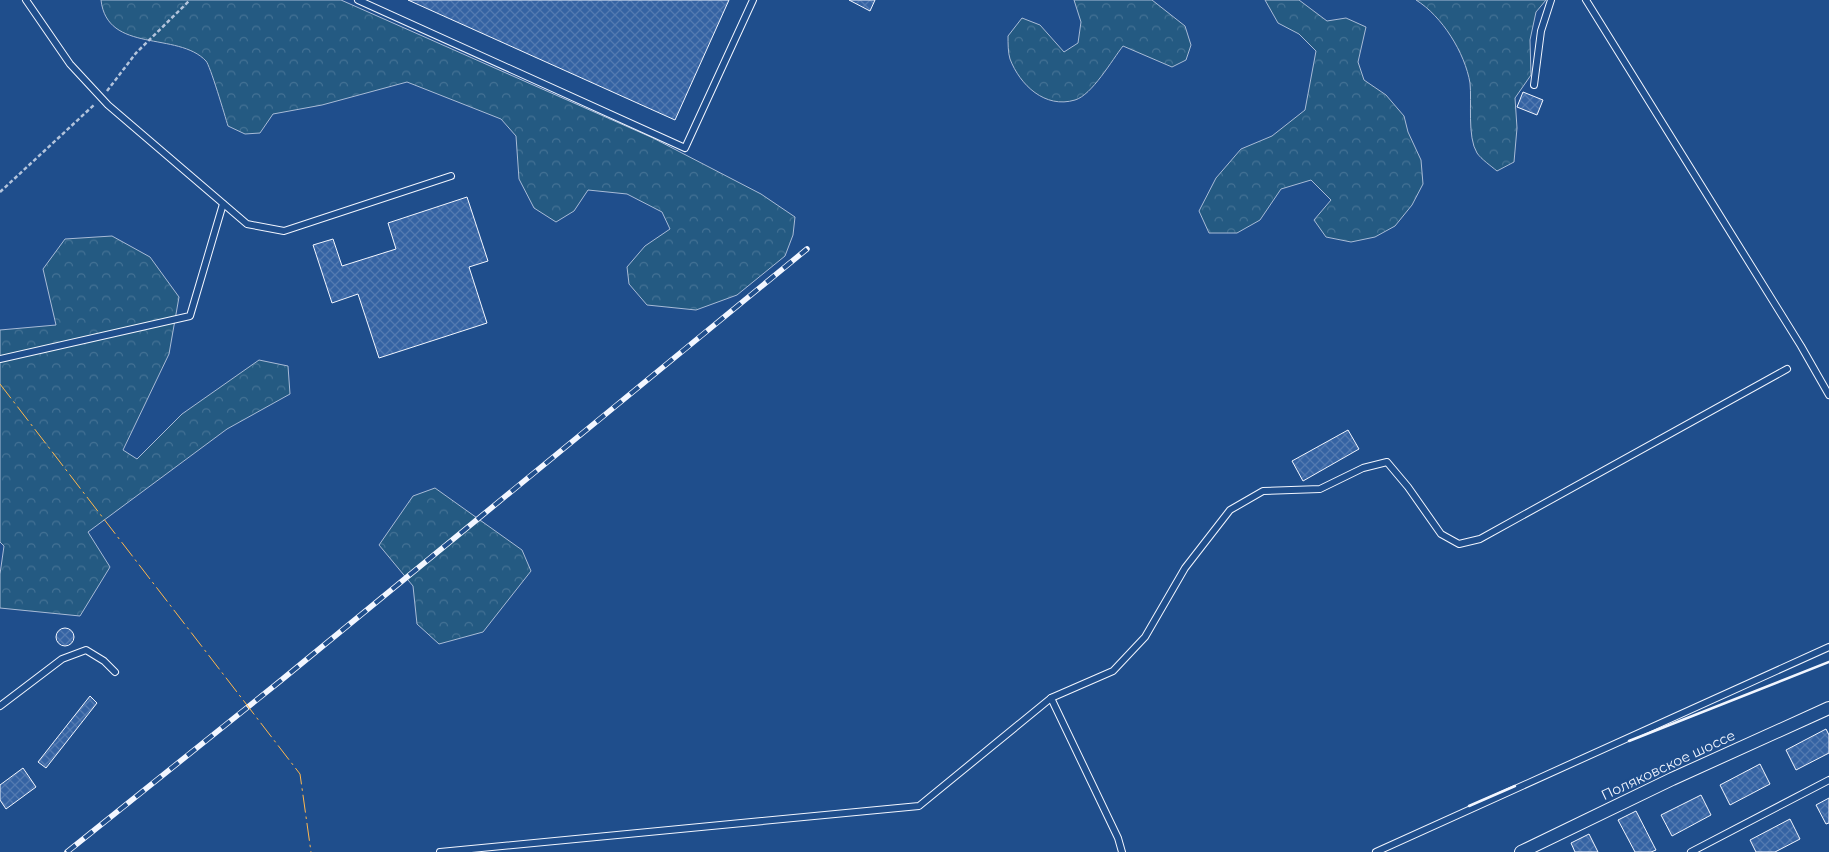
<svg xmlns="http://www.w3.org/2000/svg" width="1829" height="852" viewBox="0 0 1829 852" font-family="Montserrat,sans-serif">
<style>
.forest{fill:url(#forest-crowns);stroke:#a8bbd7}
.building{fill:url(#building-cross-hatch);stroke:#f2f6ff}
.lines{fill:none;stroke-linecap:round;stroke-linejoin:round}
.service-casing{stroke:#f2f6ff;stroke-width:8}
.minor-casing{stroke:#f2f6ff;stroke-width:14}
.path{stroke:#b3c4dc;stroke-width:2.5;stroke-dasharray:4 2.5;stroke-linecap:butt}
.service{stroke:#1f4e8c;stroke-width:6}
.minor{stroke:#1f4e8c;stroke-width:12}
.rail-casing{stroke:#f2f6ff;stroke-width:5.5}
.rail{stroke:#1f4e8c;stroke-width:4;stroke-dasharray:11;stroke-linecap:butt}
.wall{stroke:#f2f6ff;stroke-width:2.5}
.power{stroke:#ffb74d;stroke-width:1;stroke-dasharray:18 4 2.5 4;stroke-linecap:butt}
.labels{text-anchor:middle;stroke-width:4;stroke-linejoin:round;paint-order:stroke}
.street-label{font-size:14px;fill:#f2f6ff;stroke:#1f4e8c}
</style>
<defs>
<pattern id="forest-crowns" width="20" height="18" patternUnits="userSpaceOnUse" patternTransform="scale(1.25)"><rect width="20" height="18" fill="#245a82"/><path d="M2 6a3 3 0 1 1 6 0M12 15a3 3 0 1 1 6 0" fill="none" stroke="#447295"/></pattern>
<pattern id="building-cross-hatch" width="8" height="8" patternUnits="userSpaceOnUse" patternTransform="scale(1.25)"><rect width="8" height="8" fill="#3563a3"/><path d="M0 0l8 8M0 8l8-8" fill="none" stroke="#537ab1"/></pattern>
</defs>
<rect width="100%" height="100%" fill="#1f4e8c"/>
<!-- forest -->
<g class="forest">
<path d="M 101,0 L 341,0 L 653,138 L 761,194 L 795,217 L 793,235 L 785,256 L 737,295 L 696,310 L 647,305 L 629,284 L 627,267 L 645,246 L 670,229 L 662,212 L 627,194 L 588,190 L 574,211 L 556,222 L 534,208 L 519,179 L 516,136 L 501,119 L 407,82 L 322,105 L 273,114 L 260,133 L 245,134 L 228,126 C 225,116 210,65 206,61 C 178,31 107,54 101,0 Z"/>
<path d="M 1074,0 L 1152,0 L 1185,26 L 1191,45 L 1186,60 L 1172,67 L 1123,46 C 1112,60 1092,95 1075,100 C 1045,109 1020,85 1010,59 C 1008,53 1008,43 1008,36 L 1022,18 L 1040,25 L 1064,52 L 1078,43 L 1081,22 Z"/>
<path d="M 1265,0 L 1299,0 L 1327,21 L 1346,18 L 1366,27 L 1358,62 L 1364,80 L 1386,95 L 1404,116 L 1408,132 L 1421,160 L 1423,184 L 1412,205 L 1395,226 L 1375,237 L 1351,242 L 1326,237 L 1314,220 L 1331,200 L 1311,180 L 1281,189 L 1260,220 L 1237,233 L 1209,233 L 1199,211 L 1216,178 L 1241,149 L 1272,136 L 1305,110 L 1316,51 L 1299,34 L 1278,23 Z"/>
<path d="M 1416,0 L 1546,0 L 1536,12 L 1530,40 L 1531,75 L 1515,98 L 1517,128 L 1514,162 L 1497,171 C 1491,166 1481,159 1477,153 C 1467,137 1472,101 1470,83 C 1465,53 1442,16 1416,0 Z"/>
<path d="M 112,236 L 150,257 L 179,297 L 169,354 L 123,450 L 137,459 L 182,414 L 259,360 L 288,366 L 290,394 L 227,429 L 88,532 L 110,567 L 80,616 L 0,608 L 0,574 L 4,546 L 0,542 L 0,330 L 56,325 L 43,269 L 65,239 Z"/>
<path d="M 435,488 L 522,550 L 531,571 L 483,632 L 439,644 L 417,624 L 413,586 L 379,545 L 413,496 Z"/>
</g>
<!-- building -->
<g class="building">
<path d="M 408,0 L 729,0 L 675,120 Z"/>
<path d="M 849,0 L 875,0 L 870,11 Z"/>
<path d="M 1523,92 L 1543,100 L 1537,115 L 1517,107 Z"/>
<path d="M 467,197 L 488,261 L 469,267 L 487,323 L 379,358 L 358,294 L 332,303 L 313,245 L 333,239 L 342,266 L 396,249 L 388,223 Z"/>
<path d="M 1348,430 L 1359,449 L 1303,481 L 1292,461 Z"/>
<circle cx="65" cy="637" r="9"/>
<path d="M 90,696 L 97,703 L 46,768 L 38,762 Z"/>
<path d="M 1826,729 L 1829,735 L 1829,753 L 1796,770 L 1786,750 Z"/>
<path d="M 1760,764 L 1770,784 L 1730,805 L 1720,785 Z"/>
<path d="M 23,768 L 36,787 L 6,809 L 0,800 L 0,785 Z"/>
<path d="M 1701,795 L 1711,815 L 1672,836 L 1661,815 Z"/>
<path d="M 1829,798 L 1829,823 L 1826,824 L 1816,805 Z"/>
<path d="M 1636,811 L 1656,850 L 1651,852 L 1635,852 L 1618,820 Z"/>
<path d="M 1790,819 L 1800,839 L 1775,852 L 1756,852 L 1750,840 Z"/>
<path d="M 1589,834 L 1598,852 L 1575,852 L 1571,843 Z"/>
</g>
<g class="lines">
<!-- service casing -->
<g class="service-casing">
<g id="service">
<path d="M 26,0 L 70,64 L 108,105 L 247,224 L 284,231 L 451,176"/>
<path d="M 358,0 L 685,148 L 753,0"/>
<path d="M 1586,0 L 1801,346 L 1829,395"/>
<path d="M 1534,85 L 1541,31 L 1551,0"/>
<path d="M 0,359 L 190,316 L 223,204"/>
<path d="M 1051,698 L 1118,838 L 1122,852"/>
<path d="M 0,706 L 62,659 L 86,650 L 104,661 L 115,672"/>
<path d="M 440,852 L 919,806 L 1051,698 L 1113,671 L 1145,637 L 1185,568 L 1230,510 L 1263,491 L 1320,489 L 1363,468 L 1387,462 L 1408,487 L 1441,534 L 1459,544 L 1480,539 L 1787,369"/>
<path d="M 1376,852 L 1829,647"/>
<path d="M 1691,852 L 1829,780"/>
</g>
</g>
<!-- minor casing -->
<g class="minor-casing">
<path id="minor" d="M 1521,852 L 1672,779 L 1829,708"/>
</g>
<!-- path -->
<g class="path">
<path d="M 107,91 L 136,53 L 190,0"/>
<path d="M 0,192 L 95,104"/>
</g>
<!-- service -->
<use href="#service" class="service"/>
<!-- minor -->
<use href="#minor" class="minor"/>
<!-- rail casing -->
<g class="rail-casing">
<path id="rail" d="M 67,852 L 279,682 L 807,249"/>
</g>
<!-- rail -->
<use href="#rail" class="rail"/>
<!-- wall -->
<g class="wall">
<path d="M 1629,741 L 1829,662"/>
<path d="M 1469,806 L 1515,786"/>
</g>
<!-- power -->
<path class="power" d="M 0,384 L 300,774 L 311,852"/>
</g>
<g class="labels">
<!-- street labels -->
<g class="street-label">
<text transform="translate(1668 765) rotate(-25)" y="5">Поляковское шоссе</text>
</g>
</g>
</svg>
